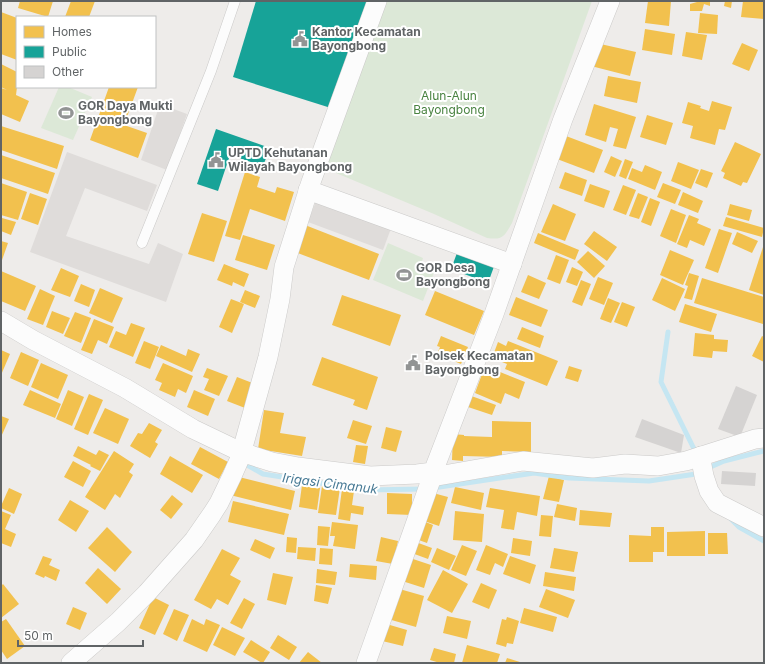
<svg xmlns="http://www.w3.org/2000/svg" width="765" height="664" viewBox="0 0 765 664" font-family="Inter,sans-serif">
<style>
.education{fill:#dfdcda}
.green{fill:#dce8d7}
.homes{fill:#f2c14e}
.public{fill:#17a398}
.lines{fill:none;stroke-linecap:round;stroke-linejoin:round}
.stream{stroke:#c5e6f2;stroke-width:5}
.building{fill:#d5d3d2}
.lane-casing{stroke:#cbcac9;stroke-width:11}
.street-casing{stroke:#cbcac9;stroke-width:20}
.lane{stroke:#fcfcfc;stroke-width:10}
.street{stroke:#fcfcfc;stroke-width:19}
.labels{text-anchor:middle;stroke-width:4;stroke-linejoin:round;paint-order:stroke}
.poi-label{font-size:12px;font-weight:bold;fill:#606466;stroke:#fff;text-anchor:start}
.park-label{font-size:12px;fill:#498341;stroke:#fff}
.water-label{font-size:13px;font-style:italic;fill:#497b96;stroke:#fff}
</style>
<rect width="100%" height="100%" fill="#eeecea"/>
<!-- education -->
<g class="education">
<path d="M 160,104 L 187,114 L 167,170 L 141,160 Z"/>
<path d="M 67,152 L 157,185 L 147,211 L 85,188 L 66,236 L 149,264 L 158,243 L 183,254 L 166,302 L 30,252 Z"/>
<path d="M 318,196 L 393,223 L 383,250 L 308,222 Z"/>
</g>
<!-- green -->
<g class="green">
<path d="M 377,1 L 592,1 L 512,223 C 504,237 503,240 487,238 L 434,214 L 324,168 Z"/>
<path d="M 59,87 L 68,87 L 92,97 L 73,140 L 41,128 Z"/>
<path d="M 388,243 L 423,258 L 421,265 L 435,270 L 423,301 L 373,280 Z"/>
</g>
<!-- homes -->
<g class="homes">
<path d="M 20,1 L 53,1 L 48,17 L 18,8 Z"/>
<path d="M 71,1 L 95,1 L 89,17 L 65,17 Z"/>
<path d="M 648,1 L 671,1 L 669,26 L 645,23 Z"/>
<path d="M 697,1 L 710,1 L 710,6 L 704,4 L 702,11 L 690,11 L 690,4 L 697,2 Z"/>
<path d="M 725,1 L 732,1 L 731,8 L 724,6 Z"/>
<path d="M 743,1 L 764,1 L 764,19 L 741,17 Z"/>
<path d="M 1,12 L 17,18 L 17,60 L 1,54 Z"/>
<path d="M 700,13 L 718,15 L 717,34 L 698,33 Z"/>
<path d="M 645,29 L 675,34 L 672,55 L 642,50 Z"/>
<path d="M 686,32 L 707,35 L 702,60 L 682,56 Z"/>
<path d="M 596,43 L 636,52 L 630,76 L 591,66 Z"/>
<path d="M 742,43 L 758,50 L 749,71 L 732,64 Z"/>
<path d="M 1,64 L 17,72 L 17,87 L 16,95 L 29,101 L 20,122 L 1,114 L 1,88 L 7,90 L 1,87 Z"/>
<path d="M 608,76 L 641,82 L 637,103 L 604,96 Z"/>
<path d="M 109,87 L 138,87 L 124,125 L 147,133 L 138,158 L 90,140 Z"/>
<path d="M 712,101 L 732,107 L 725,130 L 719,129 L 715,145 L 690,138 L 693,126 L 682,123 L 688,102 L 701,106 L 700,108 L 709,111 Z"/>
<path d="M 594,104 L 636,117 L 626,149 L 613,146 L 618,129 L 610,127 L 606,142 L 585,135 Z"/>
<path d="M 647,115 L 673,123 L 666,145 L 640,137 Z"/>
<path d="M 1,126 L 64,146 L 57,169 L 1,150 Z"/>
<path d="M 566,136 L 603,150 L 594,173 L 557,159 Z"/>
<path d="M 735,142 L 761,154 L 747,183 L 743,182 L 741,186 L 723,178 L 725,173 L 721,171 Z"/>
<path d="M 1,155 L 55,173 L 48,194 L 1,178 Z"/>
<path d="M 611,156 L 622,161 L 615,177 L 604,172 Z"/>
<path d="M 625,159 L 633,162 L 626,179 L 619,176 Z"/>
<path d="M 678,162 L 699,170 L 691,189 L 671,181 Z"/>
<path d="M 645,165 L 662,172 L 655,190 L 628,179 L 632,168 L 642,172 Z"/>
<path d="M 701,169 L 713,173 L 707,188 L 695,183 Z"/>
<path d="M 245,172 L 260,177 L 257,187 L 275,193 L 277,187 L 294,192 L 285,221 L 250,209 L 240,240 L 225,236 Z"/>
<path d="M 565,172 L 587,180 L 582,196 L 559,188 Z"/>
<path d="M 1,183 L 27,192 L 18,220 L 1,215 Z"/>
<path d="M 663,183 L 681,190 L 675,204 L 657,197 Z"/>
<path d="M 590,184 L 610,191 L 604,208 L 584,201 Z"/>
<path d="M 623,185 L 636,190 L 626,215 L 613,210 Z"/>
<path d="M 683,192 L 703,201 L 698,213 L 678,205 Z"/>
<path d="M 30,193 L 47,199 L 38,225 L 21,219 Z"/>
<path d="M 638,193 L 648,197 L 639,219 L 629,216 Z"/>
<path d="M 650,198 L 660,202 L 651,226 L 641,222 Z"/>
<path d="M 553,204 L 576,214 L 565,241 L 541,232 Z"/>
<path d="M 730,204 L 752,210 L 749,221 L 727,215 Z"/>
<path d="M 671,209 L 686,215 L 676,243 L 660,236 Z"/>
<path d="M 202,213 L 227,221 L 214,262 L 188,254 Z"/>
<path d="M 689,215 L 699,219 L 697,223 L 711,229 L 704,246 L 690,240 L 687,248 L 677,244 Z"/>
<path d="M 726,217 L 764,228 L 762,237 L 723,226 Z"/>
<path d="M 2,218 L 16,222 L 11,235 L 1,231 L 1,221 Z"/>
<path d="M 305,225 L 379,254 L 369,280 L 295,252 Z"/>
<path d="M 719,229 L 732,233 L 718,273 L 705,268 Z"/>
<path d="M 594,231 L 617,247 L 607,261 L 584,244 Z"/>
<path d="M 737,232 L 758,241 L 752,253 L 732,244 Z"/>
<path d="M 538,233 L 579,250 L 575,260 L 534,243 Z"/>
<path d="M 243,235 L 275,245 L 267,270 L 235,260 Z"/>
<path d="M 1,241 L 8,243 L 1,263 Z"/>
<path d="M 764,244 L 764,295 L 749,290 Z"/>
<path d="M 670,250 L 694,260 L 683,285 L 660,275 Z"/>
<path d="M 588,251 L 605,266 L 594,278 L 577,262 Z"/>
<path d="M 556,255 L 569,260 L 560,284 L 547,279 Z"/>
<path d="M 224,264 L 249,274 L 244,287 L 233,282 L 232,286 L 217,280 Z"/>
<path d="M 572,267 L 583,272 L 577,286 L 566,282 Z"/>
<path d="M 61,268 L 79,276 L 70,297 L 51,290 Z"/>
<path d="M 1,271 L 36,286 L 25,311 L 1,301 Z"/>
<path d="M 689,273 L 699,276 L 692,300 L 684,298 L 688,286 L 685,285 Z"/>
<path d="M 528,275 L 546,283 L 539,299 L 521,292 Z"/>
<path d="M 598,277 L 613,283 L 604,305 L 589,299 Z"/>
<path d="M 662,278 L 685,289 L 675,311 L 652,300 Z"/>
<path d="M 702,278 L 764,297 L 764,321 L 763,324 L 694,303 Z"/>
<path d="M 581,280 L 591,284 L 582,306 L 572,302 Z"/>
<path d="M 81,284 L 95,290 L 89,307 L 74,301 Z"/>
<path d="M 100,288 L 123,298 L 112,323 L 89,313 Z"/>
<path d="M 40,289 L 55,296 L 43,325 L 27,319 Z"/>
<path d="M 245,290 L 260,296 L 255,308 L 240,302 Z"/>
<path d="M 435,291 L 484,311 L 474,335 L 425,315 Z"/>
<path d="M 342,295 L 401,315 L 390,346 L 332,325 Z"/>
<path d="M 516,297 L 548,310 L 541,327 L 509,315 Z"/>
<path d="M 608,298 L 620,303 L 611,323 L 600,319 Z"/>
<path d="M 231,299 L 244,304 L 232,333 L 219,327 Z"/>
<path d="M 622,302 L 635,307 L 627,327 L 614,322 Z"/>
<path d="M 685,304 L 717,314 L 711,332 L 679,322 Z"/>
<path d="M 52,311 L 70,318 L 63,334 L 46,327 Z"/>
<path d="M 75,312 L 91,318 L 81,343 L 64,336 Z"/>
<path d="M 94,319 L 114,327 L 107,344 L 98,340 L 92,354 L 81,350 Z"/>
<path d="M 131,323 L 145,328 L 133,357 L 109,347 L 116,331 L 126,335 Z"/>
<path d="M 522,327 L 544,336 L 540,348 L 517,339 Z"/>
<path d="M 695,333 L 714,335 L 714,339 L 728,340 L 727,352 L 713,351 L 712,358 L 693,356 Z"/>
<path d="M 441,336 L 468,347 L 461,364 L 437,354 L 440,347 L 437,346 Z"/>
<path d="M 762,336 L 764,337 L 764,362 L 752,356 Z"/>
<path d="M 144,341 L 159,347 L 150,369 L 135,363 Z"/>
<path d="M 508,341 L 558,361 L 547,386 L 505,369 L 507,364 L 492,358 L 498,342 L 506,346 Z"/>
<path d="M 161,345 L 186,356 L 188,349 L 200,354 L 192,372 L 156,356 Z"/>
<path d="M 1,350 L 10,354 L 1,375 Z"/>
<path d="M 21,352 L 39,360 L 28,386 L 10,378 Z"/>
<path d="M 322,357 L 378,377 L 367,410 L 353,405 L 355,400 L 312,385 Z"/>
<path d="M 41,363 L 68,375 L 58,399 L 31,387 Z"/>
<path d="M 163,363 L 193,376 L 186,393 L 178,389 L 175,397 L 159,390 L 162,383 L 155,380 Z"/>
<path d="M 485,366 L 525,382 L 519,399 L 505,393 L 501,404 L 475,393 Z"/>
<path d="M 569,366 L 582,370 L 578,382 L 565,378 Z"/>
<path d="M 207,368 L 228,376 L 219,396 L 204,390 L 209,379 L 203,377 Z"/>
<path d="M 237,377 L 255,384 L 245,408 L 227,401 Z"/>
<path d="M 30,390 L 61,404 L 55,418 L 23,405 Z"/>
<path d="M 68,390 L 84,397 L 72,426 L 56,419 Z"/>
<path d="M 194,390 L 215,399 L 208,416 L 187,407 Z"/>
<path d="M 89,394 L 103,400 L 88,435 L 74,429 Z"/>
<path d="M 466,394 L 496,405 L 492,415 L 462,405 Z"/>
<path d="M 105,408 L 129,419 L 118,444 L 93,433 Z"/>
<path d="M 264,410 L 284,413 L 280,433 L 306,437 L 302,456 L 258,449 Z"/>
<path d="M 1,416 L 9,419 L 1,437 Z"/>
<path d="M 353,420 L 372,426 L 366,444 L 347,438 Z"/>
<path d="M 492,421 L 531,422 L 531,452 L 502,451 L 502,457 L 463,456 L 463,461 L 452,460 L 453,434 L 464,435 L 464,436 L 492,437 Z"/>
<path d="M 149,423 L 162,430 L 155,442 L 158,444 L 150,458 L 130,446 L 138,433 L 142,434 Z"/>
<path d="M 386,427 L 402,431 L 396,452 L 381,448 Z"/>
<path d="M 356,445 L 368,446 L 365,464 L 353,462 Z"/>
<path d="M 78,446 L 96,455 L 99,450 L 109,455 L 100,471 L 90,466 L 91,465 L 73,456 Z"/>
<path d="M 200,447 L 228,462 L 219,479 L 191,464 Z"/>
<path d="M 114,451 L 134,464 L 129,472 L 133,475 L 120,498 L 115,494 L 105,510 L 85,497 Z"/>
<path d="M 170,456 L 203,475 L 192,493 L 160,474 Z"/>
<path d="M 73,461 L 91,471 L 83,487 L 64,477 Z"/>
<path d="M 235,476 L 295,491 L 291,510 L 230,495 Z"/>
<path d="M 549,476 L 564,480 L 559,502 L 543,499 Z"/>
<path d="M 302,485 L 320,488 L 317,510 L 299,507 Z"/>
<path d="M 322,486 L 340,488 L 336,515 L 318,513 Z"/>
<path d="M 455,487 L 484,493 L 481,510 L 451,503 Z"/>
<path d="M 9,488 L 22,494 L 14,514 L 1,508 L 1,506 Z"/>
<path d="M 490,488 L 540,496 L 537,516 L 517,512 L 514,530 L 501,528 L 504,510 L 486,507 Z"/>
<path d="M 342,489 L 354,491 L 352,505 L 364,507 L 363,515 L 351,513 L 350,521 L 338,519 Z"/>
<path d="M 387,493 L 412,494 L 412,515 L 387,514 Z"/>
<path d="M 433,493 L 448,497 L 439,526 L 424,521 Z"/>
<path d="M 172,495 L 183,504 L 171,519 L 160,510 Z"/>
<path d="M 70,500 L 89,511 L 76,532 L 58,520 Z"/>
<path d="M 233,501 L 289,514 L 284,535 L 228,522 Z"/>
<path d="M 557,504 L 577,508 L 575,521 L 554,517 Z"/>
<path d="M 580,510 L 612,513 L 610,527 L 579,525 Z"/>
<path d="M 1,511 L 11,515 L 5,529 L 16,534 L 11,547 L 1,543 Z"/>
<path d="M 455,511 L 484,514 L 482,542 L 453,540 Z"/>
<path d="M 541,515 L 553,516 L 551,537 L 539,536 Z"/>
<path d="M 423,521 L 433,525 L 427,543 L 416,539 Z"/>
<path d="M 332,522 L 358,525 L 355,549 L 333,546 L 335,536 L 330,536 Z"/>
<path d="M 318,526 L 330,527 L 328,546 L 317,545 Z"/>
<path d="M 107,527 L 132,552 L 115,572 L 88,548 Z"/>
<path d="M 651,527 L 664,527 L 664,552 L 653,552 L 653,562 L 629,562 L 629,535 L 651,536 Z"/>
<path d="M 705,531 L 705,556 L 667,556 L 667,532 Z"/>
<path d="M 708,533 L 727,533 L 728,554 L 708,554 Z"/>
<path d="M 287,537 L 297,538 L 296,553 L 286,552 Z"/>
<path d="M 381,537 L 398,541 L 393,564 L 376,561 Z"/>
<path d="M 513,538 L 532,541 L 530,556 L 511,553 Z"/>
<path d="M 255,539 L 275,548 L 270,559 L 250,550 Z"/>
<path d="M 413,541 L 432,548 L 428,559 L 409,552 Z"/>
<path d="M 462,545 L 477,551 L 466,576 L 451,570 Z"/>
<path d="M 486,545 L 508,554 L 503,567 L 495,563 L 490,575 L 476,570 Z"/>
<path d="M 298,547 L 316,548 L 315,561 L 297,559 Z"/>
<path d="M 320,548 L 333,549 L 332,565 L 319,564 Z"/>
<path d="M 437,548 L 456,556 L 449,570 L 431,562 Z"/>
<path d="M 554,548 L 578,552 L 574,572 L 550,568 Z"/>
<path d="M 222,549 L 240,558 L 230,575 L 241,581 L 228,605 L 217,599 L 211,609 L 194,600 Z"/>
<path d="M 43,556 L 52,559 L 49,565 L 60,570 L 56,581 L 45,576 L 44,578 L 35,574 Z"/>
<path d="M 510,556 L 536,565 L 530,584 L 503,574 Z"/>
<path d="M 407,557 L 431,565 L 424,588 L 399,580 Z"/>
<path d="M 350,564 L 377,566 L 376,580 L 349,577 Z"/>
<path d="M 98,568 L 121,589 L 107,604 L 85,583 Z"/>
<path d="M 317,569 L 337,572 L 335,585 L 316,583 Z"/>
<path d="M 443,570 L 468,584 L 452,613 L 427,600 Z"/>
<path d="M 545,572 L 576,577 L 574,591 L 543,586 Z"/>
<path d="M 273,573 L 293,577 L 286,605 L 267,600 Z"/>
<path d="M 481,583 L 497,590 L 489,609 L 472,602 Z"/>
<path d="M 3,584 L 19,604 L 1,618 L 1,586 Z"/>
<path d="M 316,585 L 332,588 L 328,604 L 314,601 Z"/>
<path d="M 396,588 L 424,596 L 416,627 L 388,619 Z"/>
<path d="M 546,589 L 575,600 L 568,618 L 539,607 Z"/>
<path d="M 153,597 L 169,605 L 155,635 L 139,628 Z"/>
<path d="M 244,598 L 255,604 L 242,629 L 230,623 Z"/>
<path d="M 73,607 L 87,613 L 80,630 L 66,624 Z"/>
<path d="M 524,608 L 557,617 L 553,632 L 520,623 Z"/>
<path d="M 174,609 L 189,615 L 177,641 L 163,634 Z"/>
<path d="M 447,616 L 471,621 L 467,639 L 443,633 Z"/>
<path d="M 507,617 L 519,621 L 513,644 L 507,643 L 506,647 L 496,644 L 502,619 L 506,620 Z"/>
<path d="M 6,619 L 25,646 L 7,659 L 1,650 L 1,622 Z"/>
<path d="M 192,619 L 204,625 L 206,619 L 220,625 L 207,652 L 183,641 Z"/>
<path d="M 383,623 L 407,630 L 403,646 L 378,640 Z"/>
<path d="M 222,627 L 245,638 L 235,656 L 213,645 Z"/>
<path d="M 278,635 L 297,647 L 289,660 L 270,648 Z"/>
<path d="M 251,640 L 270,652 L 263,663 L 262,663 L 243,652 Z"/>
<path d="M 467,645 L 500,654 L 497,663 L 462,663 Z"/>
<path d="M 434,648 L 456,654 L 454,663 L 440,663 L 430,660 Z"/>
<path d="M 308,652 L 322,663 L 299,663 Z"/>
<path d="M 507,658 L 523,663 L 505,663 Z"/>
</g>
<!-- public -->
<g class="public">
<path d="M 256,1 L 368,1 L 334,109 L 233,77 Z"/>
<path d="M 216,129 L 270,148 L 263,166 L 230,155 L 218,191 L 197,184 Z"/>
<path d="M 457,253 L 496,261 L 488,283 L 451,269 Z"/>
</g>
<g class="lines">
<!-- stream -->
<g class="stream">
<path d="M 668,332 L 661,382 L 697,455"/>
<path d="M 242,462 L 263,474 L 365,490 L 424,489"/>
<path d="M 706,469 L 724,461 L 764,451"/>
<path d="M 433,488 L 534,473 L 569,478 L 649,481 L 696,474 L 699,473"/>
<path d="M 731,519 L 739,527 L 764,541"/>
</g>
</g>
<!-- building -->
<g class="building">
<path d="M 736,386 L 757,395 L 740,437 L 718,429 Z"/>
<path d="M 642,419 L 684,435 L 681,453 L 635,437 Z"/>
<path d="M 722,471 L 756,473 L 755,486 L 721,484 Z"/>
</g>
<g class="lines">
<!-- lane casing -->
<g class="lane-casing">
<path id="lane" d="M 142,243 L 211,71 L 235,1"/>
</g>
<!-- street casing -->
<g class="street-casing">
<g id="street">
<path d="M 308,190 L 512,264"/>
<path d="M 1,321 L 33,340 L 125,388 L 193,429 L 241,452 L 272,462 L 298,467 L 370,476 L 417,474 L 433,472 L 435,467 L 494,314 L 563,119 L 610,1"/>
<path d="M 701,456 L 701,460 L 704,476 L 709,491 L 717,503 L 764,527"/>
<path d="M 433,472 L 432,477 L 523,461 L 593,468 L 625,464 L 658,466 L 686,461 L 755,439 L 764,438"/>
<path d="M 71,663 L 118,622 L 147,593 L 194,540 L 212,514 L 219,503 L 232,476 L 240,458 L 268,357 L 280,299 L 284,267 L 311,182 L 377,1"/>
<path d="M 366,663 L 432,477"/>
</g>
</g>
<!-- lane -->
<use href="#lane" class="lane"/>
<!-- street -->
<use href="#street" class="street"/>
</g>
<!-- icons -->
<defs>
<g id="civic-bare" transform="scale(1.2)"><path d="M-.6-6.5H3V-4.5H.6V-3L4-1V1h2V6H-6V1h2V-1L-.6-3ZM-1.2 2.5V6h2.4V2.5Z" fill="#929494" stroke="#fff" stroke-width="2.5" paint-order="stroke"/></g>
<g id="stadium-bare" transform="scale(1.2)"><path d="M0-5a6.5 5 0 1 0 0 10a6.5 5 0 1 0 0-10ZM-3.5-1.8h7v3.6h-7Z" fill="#929494" stroke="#fff" stroke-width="2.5" paint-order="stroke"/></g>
</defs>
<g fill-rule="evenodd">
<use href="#civic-bare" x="300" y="39"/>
<use href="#stadium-bare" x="66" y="113"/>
<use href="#civic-bare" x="216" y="160"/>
<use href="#stadium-bare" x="404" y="275"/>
<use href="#civic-bare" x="413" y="363"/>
</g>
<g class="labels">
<!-- poi labels -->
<g class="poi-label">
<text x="312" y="36">Kantor Kecamatan<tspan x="312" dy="14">Bayongbong</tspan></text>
<text x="78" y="110">GOR Daya Mukti<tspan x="78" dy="14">Bayongbong</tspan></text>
<text x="228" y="157">UPTD Kehutanan<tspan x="228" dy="14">Wilayah Bayongbong</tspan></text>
<text x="416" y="272">GOR Desa<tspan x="416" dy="14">Bayongbong</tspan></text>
<text x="425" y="360">Polsek Kecamatan<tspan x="425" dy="14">Bayongbong</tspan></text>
</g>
<!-- park labels -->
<g class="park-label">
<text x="449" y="100">Alun-Alun<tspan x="449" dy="14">Bayongbong</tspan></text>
</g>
<!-- water labels -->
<g class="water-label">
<text transform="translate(330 483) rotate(7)" y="5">Irigasi Cimanuk</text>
</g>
</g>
<!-- border -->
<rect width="765" height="664" fill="none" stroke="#606466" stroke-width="4"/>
<!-- legend -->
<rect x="16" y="16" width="140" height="72" fill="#ffffff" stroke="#bfc1c2"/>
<rect x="24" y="26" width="20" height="12" fill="#f2c14e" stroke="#bfc1c2"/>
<text x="52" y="36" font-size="12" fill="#606466">Homes</text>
<rect x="24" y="46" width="20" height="12" fill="#17a398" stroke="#bfc1c2"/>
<text x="52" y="56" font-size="12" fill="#606466">Public</text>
<rect x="24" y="66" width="20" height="12" fill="#d5d3d2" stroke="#bfc1c2"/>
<text x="52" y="76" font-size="12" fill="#606466">Other</text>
<!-- scale -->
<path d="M18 640v6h125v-6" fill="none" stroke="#606466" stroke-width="2"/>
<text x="24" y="640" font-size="12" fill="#606466" stroke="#ffffff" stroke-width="3" paint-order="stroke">50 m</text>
</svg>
